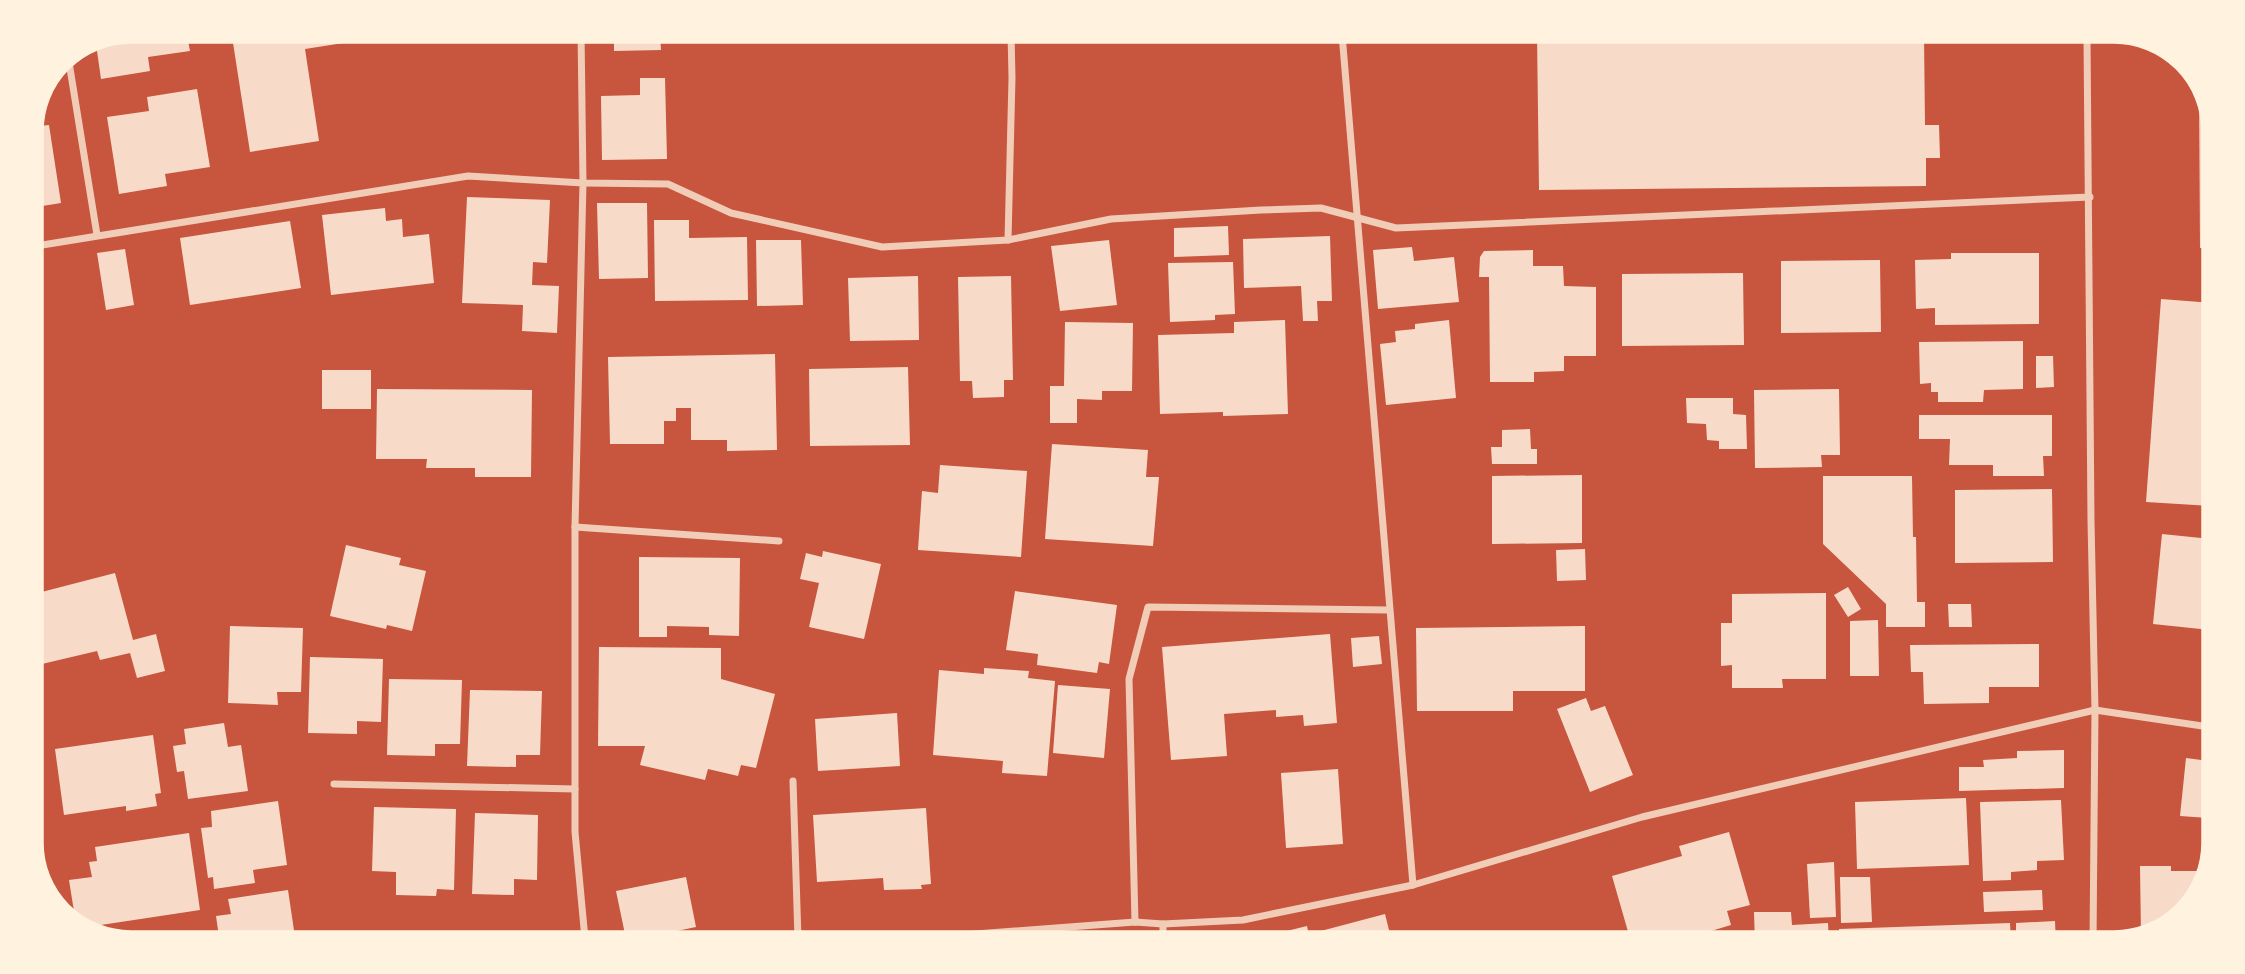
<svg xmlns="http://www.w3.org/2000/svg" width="2245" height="974" viewBox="0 0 2245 974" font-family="Cabin,sans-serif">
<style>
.building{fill:#f7dbc8}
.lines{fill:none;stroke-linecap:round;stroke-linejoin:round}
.minor{stroke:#f1ccb7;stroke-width:7}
.rim{fill:none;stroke:#fff3e0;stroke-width:3.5}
</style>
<rect width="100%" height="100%" fill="#c8553d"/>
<!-- building -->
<g class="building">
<path d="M 131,30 L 186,30 L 190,51 L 148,57 L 150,71 L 101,79 L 96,44 Z"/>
<path d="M 231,30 L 414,31 L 414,32 L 305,49 L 319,141 L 250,152 Z"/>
<path d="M 596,31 L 667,32 L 667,34 L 660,34 L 661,50 L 614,51 L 614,36 L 596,36 Z"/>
<path d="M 1537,35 L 1924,36 L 1925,125 L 1939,125 L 1940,158 L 1926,158 L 1926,186 L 1539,190 Z"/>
<path d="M 640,78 L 665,78 L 667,159 L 602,160 L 601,96 L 640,95 Z"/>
<path d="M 2199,81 L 2215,125 L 2214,248 L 2200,248 Z"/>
<path d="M 197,89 L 210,167 L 165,174 L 167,186 L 119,194 L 107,117 L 149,111 L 147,97 Z"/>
<path d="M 49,125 L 61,203 L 30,208 L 30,127 Z"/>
<path d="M 467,197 L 550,200 L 547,263 L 533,262 L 532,285 L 559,286 L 557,333 L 522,331 L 523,305 L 462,303 Z"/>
<path d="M 597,203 L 647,203 L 648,278 L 599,279 Z"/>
<path d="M 385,208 L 386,221 L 402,219 L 403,237 L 429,234 L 434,283 L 331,295 L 322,215 Z"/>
<path d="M 654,220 L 689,220 L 689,238 L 747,237 L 748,300 L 655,301 Z"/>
<path d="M 290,221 L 301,288 L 190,305 L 180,238 Z"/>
<path d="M 1228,226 L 1229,255 L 1174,257 L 1174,228 Z"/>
<path d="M 1330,236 L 1332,301 L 1317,301 L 1318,321 L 1303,321 L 1301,286 L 1244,288 L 1243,239 Z"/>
<path d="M 756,240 L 801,240 L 803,305 L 757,306 Z"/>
<path d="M 1109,240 L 1117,305 L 1060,311 L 1051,246 Z"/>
<path d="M 1412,247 L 1414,261 L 1454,257 L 1459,302 L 1378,309 L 1373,250 Z"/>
<path d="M 125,249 L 134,305 L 106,310 L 97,253 Z"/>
<path d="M 1533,250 L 1533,266 L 1563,266 L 1564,286 L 1596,287 L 1596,356 L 1564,356 L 1564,371 L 1534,372 L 1534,382 L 1490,382 L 1489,277 L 1479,277 L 1480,257 L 1484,251 Z"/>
<path d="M 1951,253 L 2039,253 L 2039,324 L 1935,325 L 1935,308 L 1916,309 L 1915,260 L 1951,259 Z"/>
<path d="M 1880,260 L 1881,332 L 1781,333 L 1781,261 Z"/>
<path d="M 1233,262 L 1235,314 L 1215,315 L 1215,320 L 1170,322 L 1168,263 Z"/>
<path d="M 1743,273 L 1744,345 L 1622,346 L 1622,274 Z"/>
<path d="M 918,276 L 919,340 L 850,341 L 848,278 Z"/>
<path d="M 1011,276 L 1013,380 L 1004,380 L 1004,397 L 973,398 L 972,381 L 960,381 L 958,277 Z"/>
<path d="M 2161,299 L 2213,303 L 2211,506 L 2146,502 Z"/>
<path d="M 1285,320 L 1288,414 L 1223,416 L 1223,412 L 1160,414 L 1158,335 L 1234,333 L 1234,322 Z"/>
<path d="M 1449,320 L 1456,398 L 1386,405 L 1380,344 L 1396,342 L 1395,331 L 1415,329 L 1415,324 Z"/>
<path d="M 1065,322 L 1133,323 L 1132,391 L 1102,391 L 1102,400 L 1077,399 L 1077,423 L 1050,423 L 1050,386 L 1064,386 Z"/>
<path d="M 2023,341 L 2023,389 L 1984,390 L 1983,402 L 1938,402 L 1938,392 L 1931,392 L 1931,383 L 1920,384 L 1919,342 Z"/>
<path d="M 775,354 L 777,450 L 727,451 L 727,440 L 691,440 L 691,408 L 676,408 L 676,421 L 664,421 L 664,444 L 610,444 L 608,357 Z"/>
<path d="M 2036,356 L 2053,356 L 2054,387 L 2036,388 Z"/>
<path d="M 908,367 L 910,445 L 810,446 L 809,369 Z"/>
<rect x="322" y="370" width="49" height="39"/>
<path d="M 377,389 L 532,390 L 531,477 L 475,477 L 475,468 L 426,468 L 427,459 L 376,459 Z"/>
<path d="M 1839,389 L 1840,455 L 1821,455 L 1822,467 L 1755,468 L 1754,390 Z"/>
<path d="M 1686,398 L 1733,398 L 1733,414 L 1746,415 L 1747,449 L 1719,449 L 1719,441 L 1707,440 L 1706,424 L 1687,423 Z"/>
<path d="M 1919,415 L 2052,415 L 2052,456 L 2043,456 L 2044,476 L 1993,476 L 1993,465 L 1949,465 L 1950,439 L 1919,439 Z"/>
<path d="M 1530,429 L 1531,449 L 1537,449 L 1537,464 L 1492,464 L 1491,447 L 1502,447 L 1502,430 Z"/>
<path d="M 1052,444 L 1148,450 L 1146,477 L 1159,477 L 1153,546 L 1045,539 Z"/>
<path d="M 940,465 L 1027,471 L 1021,557 L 918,550 L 922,491 L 938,493 Z"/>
<path d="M 1582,475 L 1582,543 L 1492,544 L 1492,476 Z"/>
<path d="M 1823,476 L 1912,476 L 1913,537 L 1916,537 L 1917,602 L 1925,602 L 1925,627 L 1886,627 L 1886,604 L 1823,544 Z"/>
<path d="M 2052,489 L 2053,562 L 1955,563 L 1955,490 Z"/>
<path d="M 2162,534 L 2211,539 L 2210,630 L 2153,624 Z"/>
<path d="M 346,545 L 401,558 L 399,565 L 426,571 L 412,631 L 387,625 L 386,629 L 330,616 Z"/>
<path d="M 1585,549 L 1586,580 L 1557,581 L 1556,550 Z"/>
<path d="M 823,551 L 881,564 L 864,639 L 809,627 L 819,583 L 800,579 L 806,553 L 822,557 Z"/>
<path d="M 639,557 L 740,558 L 739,636 L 709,635 L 709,627 L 667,626 L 667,637 L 639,637 Z"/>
<path d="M 115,573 L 133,640 L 156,634 L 165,671 L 137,678 L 130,653 L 100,660 L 97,651 L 42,664 L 30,615 L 30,595 Z"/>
<path d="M 1848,587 L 1861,609 L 1848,617 L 1834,595 Z"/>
<path d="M 1015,591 L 1117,605 L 1109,664 L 1099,662 L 1097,673 L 1037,665 L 1038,654 L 1006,650 Z"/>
<path d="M 1826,593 L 1826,679 L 1782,679 L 1783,688 L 1732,688 L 1732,665 L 1721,666 L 1721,623 L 1732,623 L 1732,594 Z"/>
<path d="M 1948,604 L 1971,604 L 1972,627 L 1949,627 Z"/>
<path d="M 1878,620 L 1879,676 L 1850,676 L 1850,621 Z"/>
<path d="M 230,626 L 303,628 L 301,692 L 277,692 L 278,705 L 228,703 Z"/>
<path d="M 1585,626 L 1585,691 L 1513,691 L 1513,711 L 1417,711 L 1416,628 Z"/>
<path d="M 1330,634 L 1337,723 L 1304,726 L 1303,715 L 1276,717 L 1276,710 L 1224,714 L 1227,756 L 1171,760 L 1162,647 Z"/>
<path d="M 1379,636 L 1382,664 L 1353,667 L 1351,638 Z"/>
<path d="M 2039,644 L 2039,687 L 1989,687 L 1989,703 L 1924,704 L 1923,672 L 1911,672 L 1910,645 Z"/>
<path d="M 599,647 L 721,648 L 721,679 L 775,694 L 756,768 L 741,765 L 738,776 L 708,769 L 705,780 L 640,765 L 645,746 L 598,746 Z"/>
<path d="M 310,657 L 383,659 L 381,722 L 357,721 L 357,734 L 308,733 Z"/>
<path d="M 984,668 L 1029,671 L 1028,678 L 1055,681 L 1047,776 L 1002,773 L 1003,761 L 933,755 L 939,670 L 984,674 Z"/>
<path d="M 389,679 L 462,680 L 460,744 L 435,744 L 435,756 L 387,755 Z"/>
<path d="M 1058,685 L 1110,689 L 1104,758 L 1053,753 Z"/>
<path d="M 470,690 L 542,691 L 540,755 L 516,755 L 516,767 L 467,766 Z"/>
<path d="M 1586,698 L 1591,711 L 1605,706 L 1633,775 L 1590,792 L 1557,709 Z"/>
<path d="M 897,713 L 900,766 L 818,771 L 815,719 Z"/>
<path d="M 224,723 L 228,747 L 241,745 L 248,791 L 188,799 L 184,771 L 177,772 L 173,746 L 186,744 L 184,729 Z"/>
<path d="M 153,735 L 161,793 L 155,794 L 157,806 L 126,811 L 126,806 L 64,815 L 55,749 Z"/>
<path d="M 2064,750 L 2064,788 L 1959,791 L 1959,767 L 1984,767 L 1983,760 L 2017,758 L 2017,751 Z"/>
<path d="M 2186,758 L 2209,761 L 2208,818 L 2180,816 Z"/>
<path d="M 1338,769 L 1343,844 L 1286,848 L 1281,773 Z"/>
<path d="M 1966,798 L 1969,865 L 1857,869 L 1855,802 Z"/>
<path d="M 2061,800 L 2064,860 L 2037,861 L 2037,870 L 2011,872 L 2011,880 L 1983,881 L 1980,802 Z"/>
<path d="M 278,801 L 287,865 L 253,870 L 255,883 L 214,889 L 213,877 L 208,878 L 201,828 L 212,827 L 211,811 Z"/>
<path d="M 374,807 L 456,809 L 454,890 L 437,889 L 436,896 L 396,895 L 396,872 L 372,871 Z"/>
<path d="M 926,808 L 931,884 L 921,885 L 922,889 L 884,890 L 883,878 L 817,882 L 813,815 Z"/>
<path d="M 475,813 L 538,815 L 537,880 L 514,879 L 514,895 L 472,894 Z"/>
<path d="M 1729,832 L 1750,905 L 1727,911 L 1731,925 L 1701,934 L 1703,943 L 1631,942 L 1612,876 L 1682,856 L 1679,846 Z"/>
<path d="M 189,833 L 200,910 L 81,928 L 76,924 L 69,880 L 92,877 L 89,862 L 97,861 L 95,847 Z"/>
<path d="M 1834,862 L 1836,917 L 1810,918 L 1807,864 Z"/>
<path d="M 2140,866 L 2171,866 L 2171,871 L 2208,871 L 2208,881 L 2171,927 L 2141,936 Z"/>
<path d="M 686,877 L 696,927 L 638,939 L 626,939 L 616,891 Z"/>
<path d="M 1840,877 L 1870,877 L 1872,922 L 1841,923 Z"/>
<path d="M 288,890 L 295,937 L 219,937 L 216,916 L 231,914 L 228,899 Z"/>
<path d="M 2042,890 L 2043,910 L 1984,912 L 1983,892 Z"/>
<path d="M 1754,912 L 1791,912 L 1792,925 L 1828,923 L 1829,943 L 1755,943 Z"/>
<path d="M 1385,914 L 1392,942 L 1319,941 L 1317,932 Z"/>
<path d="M 2055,921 L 2056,944 L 2016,944 L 2016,923 Z"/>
<path d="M 2010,923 L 2011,944 L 1840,943 L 1839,929 Z"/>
<path d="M 1307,926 L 1310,941 L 1250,941 L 1250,940 Z"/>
</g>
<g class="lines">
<!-- minor -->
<g class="minor">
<path d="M 581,31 L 583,183 L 668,184 L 731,213 L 882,247 L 1008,240 L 1111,219 L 1261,210 L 1321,208 L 1396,228 L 2090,197"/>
<path d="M 1342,34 L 1413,885"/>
<path d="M 2087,37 L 2091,521 L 2095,710 L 2093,944"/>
<path d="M 68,56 L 97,235"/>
<path d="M 1008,240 L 1012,78 L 1011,33"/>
<path d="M 30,247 L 468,176 L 583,183 L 575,527 L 575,832 L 585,939"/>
<path d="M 575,527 L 779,541"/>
<path d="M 793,781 L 798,939"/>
<path d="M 334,784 L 575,789"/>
<path d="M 41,866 L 46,892"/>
<path d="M 1135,922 L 1129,679 L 1148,607 L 1389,610"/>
<path d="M 1163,924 L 1163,941"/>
<path d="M 896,940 L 1135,922 L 1163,924 L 1243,920 L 1413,885 L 1642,817 L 2095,710 L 2209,727"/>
</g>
</g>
<!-- crop -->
<path d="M0 0H2245V974H0ZM131 42H2114A89 89 0 0 1 2203 131V843A89 89 0 0 1 2114 932H131A89 89 0 0 1 42 843V131A89 89 0 0 1 131 42Z" fill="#fff3e0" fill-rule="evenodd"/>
<path class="rim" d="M131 42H2114A89 89 0 0 1 2203 131V843A89 89 0 0 1 2114 932H131A89 89 0 0 1 42 843V131A89 89 0 0 1 131 42Z"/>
</svg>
